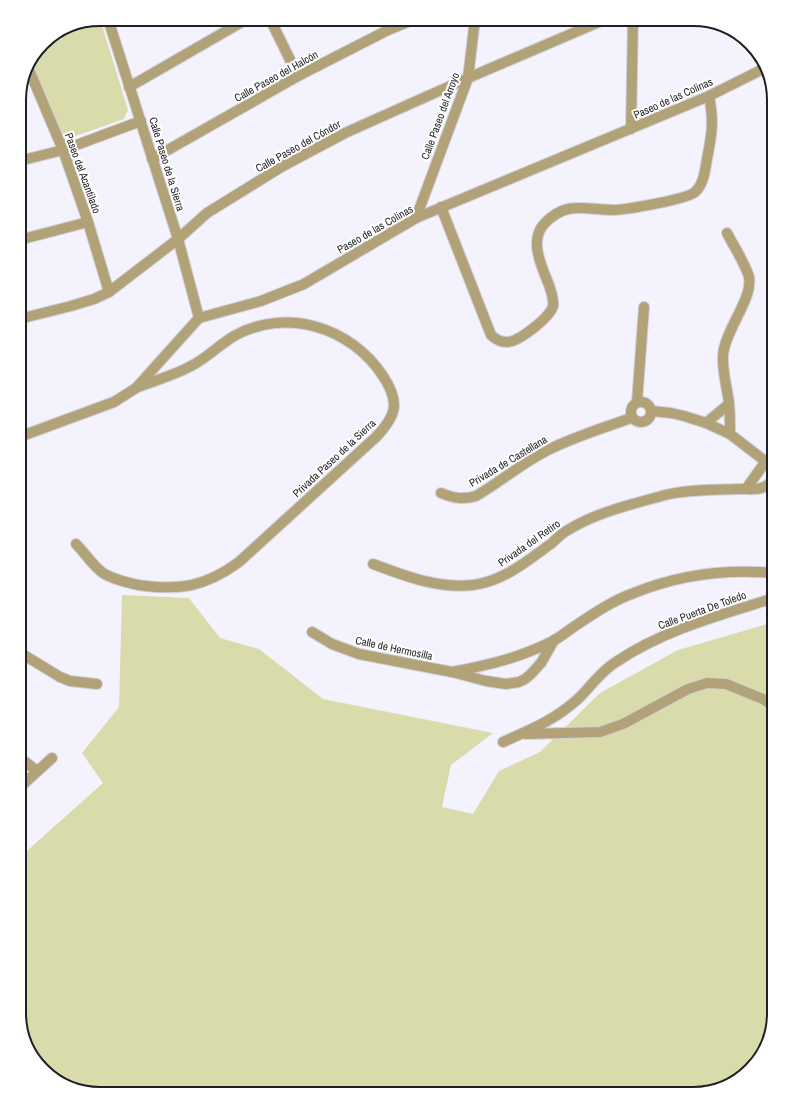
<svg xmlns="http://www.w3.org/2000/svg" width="793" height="1113" viewBox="0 0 793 1113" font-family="'Archivo Narrow',sans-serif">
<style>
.green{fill:#d9dcaa}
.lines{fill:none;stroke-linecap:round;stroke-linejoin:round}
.minor-casing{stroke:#d2d0da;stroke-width:12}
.minor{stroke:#b2a277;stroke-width:10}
.labels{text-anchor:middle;stroke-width:4;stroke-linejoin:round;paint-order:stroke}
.street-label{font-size:11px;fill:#201f23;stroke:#fff}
.rim{fill:none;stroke:#201f23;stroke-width:2}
</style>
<rect width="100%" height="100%" fill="#f4f2fd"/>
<!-- green -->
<g class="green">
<path d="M 100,19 L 128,110 L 124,119 L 70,138 L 59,134 L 31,59 L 46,39 L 69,25 Z"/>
<path d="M 122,595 L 189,598 L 220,638 L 259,649 L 323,699 L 493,733 L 451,765 L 442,807 L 473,814 L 499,771 L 540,752 L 600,693 L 678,650 L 774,622 L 774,1013 L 763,1054 L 734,1083 L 693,1094 L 95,1094 L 59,1083 L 30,1054 L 19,1013 L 19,858 L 103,783 L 82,753 L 119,707 Z"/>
</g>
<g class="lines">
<!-- minor casing -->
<g class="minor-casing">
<g id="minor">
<path d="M 108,19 L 178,239 L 199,318"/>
<path d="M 270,19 L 298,76"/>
<path d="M 27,65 L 63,150 L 88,222 L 109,292"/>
<path d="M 129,87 L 247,19"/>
<path d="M 631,129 L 633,19"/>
<path d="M 152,159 L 298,76 L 388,30 L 415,19"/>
<path d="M 19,161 L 63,150 L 141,121"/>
<path d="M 441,207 L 491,335 C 495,339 501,342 507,342 C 519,342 550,317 553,306 C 554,298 551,292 549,285 C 542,267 528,240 545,223 C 567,200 586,210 613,210 C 625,210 688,199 695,192 C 704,184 705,170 707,159 C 712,134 714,121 709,96"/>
<path d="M 416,218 L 468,78 L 475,19"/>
<path d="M 727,233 C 733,245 746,265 749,277 C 753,299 725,330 723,355 C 722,371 727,387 729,403 C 730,414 730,424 730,434"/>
<path d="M 19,240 L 88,222"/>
<path d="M 19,319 L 71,306 L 94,299 L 109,292 L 178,239 L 207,213 L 283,166 L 345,133 L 468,78 L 606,19"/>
<circle cx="641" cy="412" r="10"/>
<path d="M 637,402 L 644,307"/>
<path d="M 651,411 L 671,413 L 684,416 L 706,423 L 730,434 L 774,468"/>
<path d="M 706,423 L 729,404"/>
<path d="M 19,437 L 114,402 L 136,388 L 199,318 L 261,301 L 304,284 L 416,218 L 709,96 L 765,68"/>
<path d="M 746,489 L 766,461"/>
<path d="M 441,493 C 453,498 463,500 476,496 C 500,482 521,464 546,451 C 573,437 603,428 631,418"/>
<path d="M 76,544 C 85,553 93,566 103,573 C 114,580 126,582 138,585 C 179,591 205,587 239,562 L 376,437 C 397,415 400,402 383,376 C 351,327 286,307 234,336 C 219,345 207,358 191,366 C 175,375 156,380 138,387"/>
<path d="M 373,564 C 405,576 438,589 473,585 C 504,581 527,561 552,543 C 557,538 562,533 568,530 C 597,512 633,504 665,495 C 690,489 715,490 740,489 C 747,489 755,490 761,488 C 766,487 770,483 774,480"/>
<path d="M 312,632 L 332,644 L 359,654 L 452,672 L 486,681 L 506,684 L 519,682 L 525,679 L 531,674 L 541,663 L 554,640"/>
<path d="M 19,652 L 60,677 L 70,681 L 97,684"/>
<path d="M 452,672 C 489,665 519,658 553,641 C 562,636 570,629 578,624 C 596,612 614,600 634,593 C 678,575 727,569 774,573"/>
<path d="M 526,734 L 600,732 L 623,724 L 688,689 L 707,683 L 726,684 L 763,699 L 774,707"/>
<path d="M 503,742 C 532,729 555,720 579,698 C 591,686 601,671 616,662 C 663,630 720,615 774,598"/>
<path d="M 19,757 L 37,771"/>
<path d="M 19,788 L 52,758"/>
</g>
</g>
<!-- minor -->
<use href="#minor" class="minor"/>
</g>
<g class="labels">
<!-- street labels -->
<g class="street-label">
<text transform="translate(276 76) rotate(-29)" y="4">Calle Paseo del Halcón</text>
<text transform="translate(673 98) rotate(-24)" y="4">Paseo de las Colinas</text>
<text transform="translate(440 116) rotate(-70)" y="4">Calle Paseo del Arroyo</text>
<text transform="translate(298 146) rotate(-29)" y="4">Calle Paseo del Cóndor</text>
<text transform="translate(167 164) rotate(73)" y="4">Calle Paseo de la Sierra</text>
<text transform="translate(83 173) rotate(70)" y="4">Paseo del Acantilado</text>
<text transform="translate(375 229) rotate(-30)" y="4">Paseo de las Colinas</text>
<text transform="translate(334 458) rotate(-43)" y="4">Privada Paseo de la Sierra</text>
<text transform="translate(508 461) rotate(-31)" y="4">Privada de Castellana</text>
<text transform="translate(529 543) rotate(-35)" y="4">Privada del Retiro</text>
<text transform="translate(702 610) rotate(-20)" y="4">Calle Puerta De Toledo</text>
<text transform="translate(394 648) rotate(12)" y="4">Calle de Hermosilla</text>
</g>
</g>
<!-- crop -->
<path d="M0 0H793V1113H0ZM100 26H693A74 74 0 0 1 767 100V1013A74 74 0 0 1 693 1087H100A74 74 0 0 1 26 1013V100A74 74 0 0 1 100 26Z" fill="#fff" fill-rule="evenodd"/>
<path class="rim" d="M100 26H693A74 74 0 0 1 767 100V1013A74 74 0 0 1 693 1087H100A74 74 0 0 1 26 1013V100A74 74 0 0 1 100 26Z"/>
</svg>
